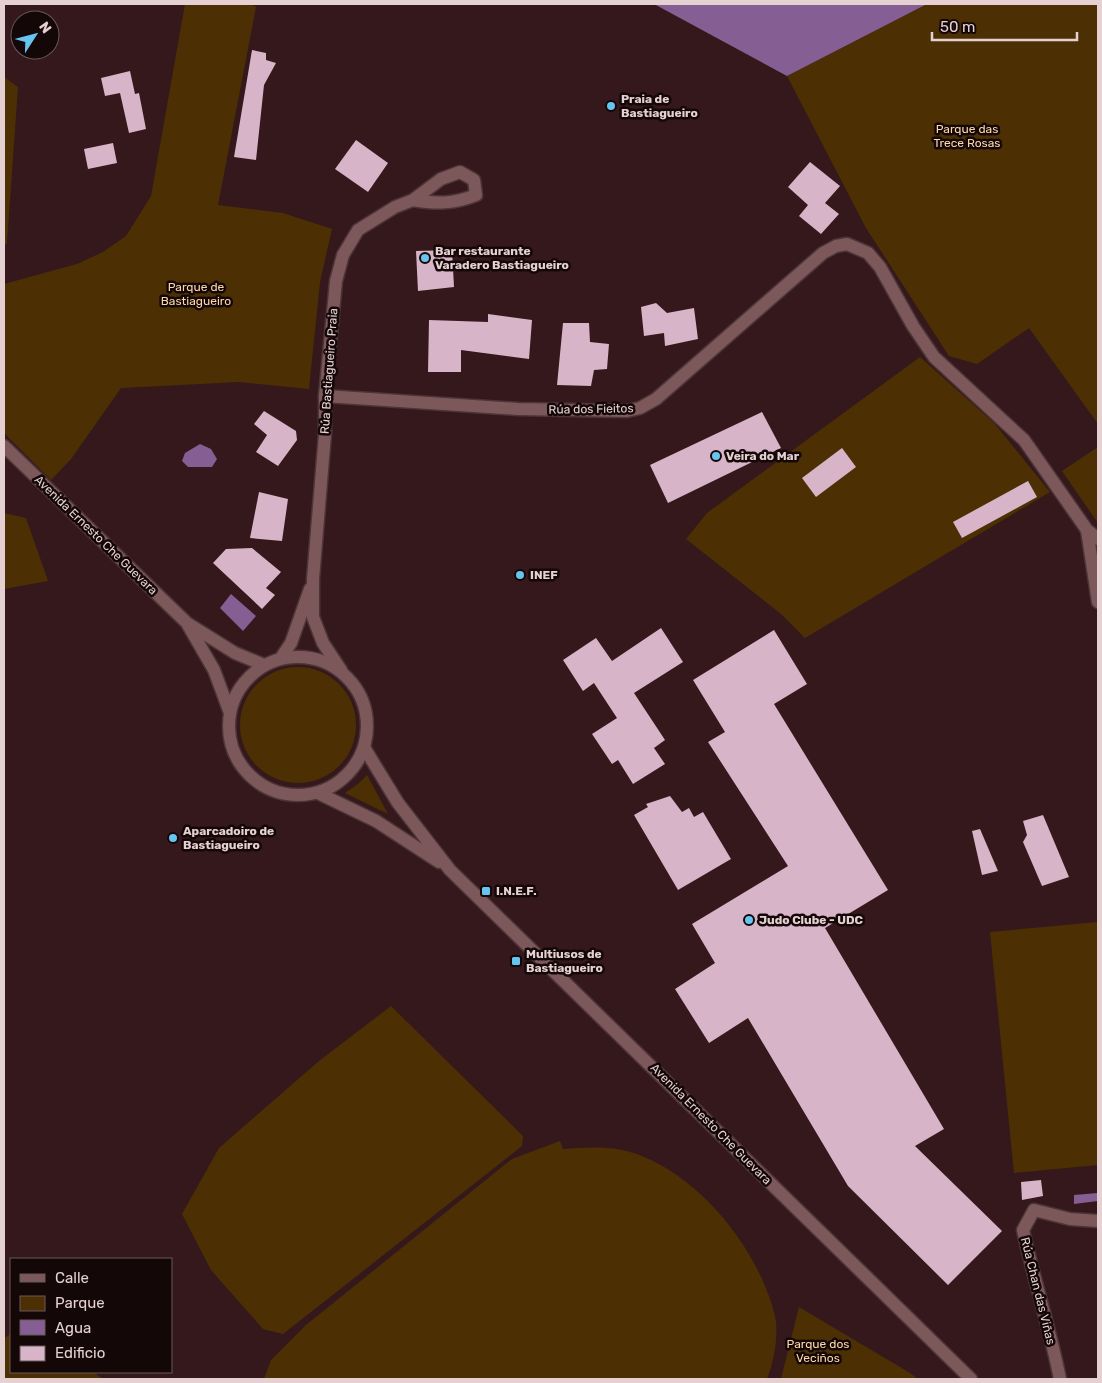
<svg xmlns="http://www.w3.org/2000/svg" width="1102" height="1383" viewBox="0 0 1102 1383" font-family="Rubik,sans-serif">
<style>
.green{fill:#4c3004}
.water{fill:#855e94}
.building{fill:#d7b4c7}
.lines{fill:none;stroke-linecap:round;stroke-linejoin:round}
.minor-casing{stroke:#4c3437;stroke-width:15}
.tertiary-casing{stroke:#4c3437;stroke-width:15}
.secondary-casing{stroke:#4c3437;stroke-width:15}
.minor{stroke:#7c585b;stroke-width:12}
.tertiary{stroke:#7c585b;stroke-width:12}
.secondary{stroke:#7c585b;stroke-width:12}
.poi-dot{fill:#67c4ef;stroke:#140708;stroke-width:2}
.labels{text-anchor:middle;stroke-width:5;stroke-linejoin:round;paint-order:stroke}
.poi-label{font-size:12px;font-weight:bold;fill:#e6d1d2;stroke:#140708;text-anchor:start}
.park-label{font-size:12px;fill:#fed7a9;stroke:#140708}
.street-label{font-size:12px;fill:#e6d1d2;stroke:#140708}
</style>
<rect width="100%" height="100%" fill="#35181b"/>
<!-- green -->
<g class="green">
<path d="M 185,4 L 251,4 L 256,7 L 218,205 L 283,213 L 332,229 L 320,282 L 309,389 L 239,382 L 121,388 L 71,459 L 51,480 L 4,433 L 4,284 L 77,264 L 103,252 L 126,236 L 151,196 Z"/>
<path d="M 927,4 L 1098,4 L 1098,424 L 1029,328 L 977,364 L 949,356 L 866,228 L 787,76 Z"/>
<path d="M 4,77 L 18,87 L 7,243 L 4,246 Z"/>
<path d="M 920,357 L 994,423 L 1050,492 L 805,638 L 781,614 L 686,539 L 707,513 Z"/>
<path d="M 1098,447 L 1098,523 L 1062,471 Z"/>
<path d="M 4,513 L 26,518 L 48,581 L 4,589 Z"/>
<circle cx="298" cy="725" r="58"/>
<path d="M 367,775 L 388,814 L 345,793 L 358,784 Z"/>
<path d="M 1098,922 L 1098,1165 L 1014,1173 L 990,932 Z"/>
<path d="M 391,1006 L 523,1136 L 522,1146 L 283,1334 L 263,1329 L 211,1270 L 182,1214 L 219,1148 L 319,1061 Z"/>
<path d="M 560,1141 L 563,1149 C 591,1147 615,1145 642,1156 C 704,1181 759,1251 775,1316 C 779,1336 774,1361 767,1379 L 264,1379 L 271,1360 L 306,1325 L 512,1159 Z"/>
<path d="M 799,1307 L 910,1373 L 918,1379 L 781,1379 Z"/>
<path d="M 11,1334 L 11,1372 L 93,1372 L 103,1379 L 4,1379 L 4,1338 Z"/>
</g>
<!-- water -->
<g class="water">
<path d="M 654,4 L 927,4 L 787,76 Z"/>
<path d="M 200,444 L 211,449 L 217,459 L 212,467 L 188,467 L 182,461 L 185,453 Z"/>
<path d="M 231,594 L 256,616 L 243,631 L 220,608 Z"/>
<path d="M 1098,1193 L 1098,1201 L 1074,1204 L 1074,1195 Z"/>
</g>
<!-- building -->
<g class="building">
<path d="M 252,50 L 266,53 L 266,60 L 276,63 L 264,85 L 256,160 L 234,157 Z"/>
<path d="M 130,71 L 135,94 L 139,93 L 146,129 L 129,133 L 120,93 L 105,96 L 101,78 Z"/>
<path d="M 356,140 L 388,163 L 368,192 L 335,169 Z"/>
<path d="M 113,143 L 117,163 L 88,169 L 84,149 Z"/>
<path d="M 810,162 L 840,186 L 825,203 L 839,214 L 821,234 L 799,216 L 808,205 L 788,187 Z"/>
<path d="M 452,250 L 454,287 L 418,291 L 416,251 Z"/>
<path d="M 656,303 L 667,313 L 694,308 L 698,339 L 665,346 L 664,333 L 644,336 L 641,307 Z"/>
<path d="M 488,314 L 532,320 L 529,359 L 461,350 L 461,372 L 428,372 L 429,320 L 488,322 Z"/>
<path d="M 563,323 L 589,323 L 590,342 L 609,344 L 607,369 L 594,370 L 591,386 L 557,385 Z"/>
<path d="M 264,411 L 296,431 L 297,440 L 278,466 L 256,452 L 267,435 L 254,424 Z"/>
<path d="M 762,412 L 781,448 L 668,503 L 650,465 Z"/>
<path d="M 842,448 L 856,467 L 816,497 L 802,478 Z"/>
<path d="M 1028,481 L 1037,497 L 962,538 L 953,522 Z"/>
<path d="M 259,492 L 288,499 L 282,541 L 250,538 Z"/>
<path d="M 252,548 L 281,572 L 266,588 L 275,595 L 262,609 L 213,563 L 226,549 Z"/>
<path d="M 661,628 L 683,662 L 634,693 L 665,740 L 654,748 L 665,764 L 633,784 L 618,760 L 612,764 L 592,734 L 617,718 L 594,683 L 583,691 L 563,660 L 596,638 L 612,661 Z"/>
<path d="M 774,630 L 807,684 L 774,704 L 888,890 L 825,928 L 944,1129 L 915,1146 L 1002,1231 L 948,1285 L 848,1186 L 748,1018 L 709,1043 L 675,989 L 715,963 L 692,924 L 788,866 L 708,742 L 725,732 L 693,680 Z"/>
<path d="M 670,796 L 682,812 L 689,808 L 694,817 L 703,812 L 731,859 L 678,890 L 634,815 L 648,807 L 646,804 Z"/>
<path d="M 1043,815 L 1069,877 L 1042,886 L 1023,842 L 1027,835 L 1023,821 Z"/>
<path d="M 980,829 L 998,871 L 982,875 L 972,831 Z"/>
<path d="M 1041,1180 L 1043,1196 L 1022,1200 L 1021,1182 Z"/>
</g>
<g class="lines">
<!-- minor casing -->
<g class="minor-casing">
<g id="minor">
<path d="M 325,396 L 518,409 L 627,411 L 640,408 L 656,399 L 823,253 L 836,246 L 847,244 L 868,253 L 880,267 L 913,326 L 934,357 L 1024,440 L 1087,530 L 1098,539"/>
<path d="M 1087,530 L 1098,602"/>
<path d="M 1060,1379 C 1050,1329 1034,1280 1023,1230 L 1034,1210 L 1070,1219 L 1098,1221"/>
</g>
</g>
<!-- tertiary casing -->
<g class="tertiary-casing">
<g id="tertiary">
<path d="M 281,658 L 291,643 L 310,589"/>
<path d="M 341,670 L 323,643 L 313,617 L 313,579 L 325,434 L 325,396 L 336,281 L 343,255 L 358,230 L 395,207 L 413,200 L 441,179 L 460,172 L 474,180 L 476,195 C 454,204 436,204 413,200"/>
</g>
</g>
<!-- secondary casing -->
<g class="secondary-casing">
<g id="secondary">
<path d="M 4,446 L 187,623 L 235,653 L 264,665"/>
<path d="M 188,625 L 214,670 L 230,713"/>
<circle cx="298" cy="726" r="69"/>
<path d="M 365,749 L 398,803 L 450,870 L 971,1379"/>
<path d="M 318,793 L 376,821 L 439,862"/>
</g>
</g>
<!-- minor -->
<use href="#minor" class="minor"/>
<!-- tertiary -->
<use href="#tertiary" class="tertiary"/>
<!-- secondary -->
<use href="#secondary" class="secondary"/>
</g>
<!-- markers -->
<g class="poi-dot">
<circle cx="611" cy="106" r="5"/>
<circle cx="425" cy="258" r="5"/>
<circle cx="716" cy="456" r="5"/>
<circle cx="520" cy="575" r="5"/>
<circle cx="173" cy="838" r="5"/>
<rect x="481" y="886" width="10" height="10" rx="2.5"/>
<circle cx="749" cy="920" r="5"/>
<rect x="511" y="956" width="10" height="10" rx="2.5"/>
</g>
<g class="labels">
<!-- poi labels -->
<g class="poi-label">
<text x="621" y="103">Praia de<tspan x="621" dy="14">Bastiagueiro</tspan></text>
<text x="435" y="255">Bar restaurante<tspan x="435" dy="14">Varadero Bastiagueiro</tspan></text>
<text x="726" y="460">Veira do Mar</text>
<text x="530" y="579">INEF</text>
<text x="183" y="835">Aparcadoiro de<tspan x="183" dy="14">Bastiagueiro</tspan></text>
<text x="496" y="895">I.N.E.F.</text>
<text x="759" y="924">Judo Clube - UDC</text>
<text x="526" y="958">Multiusos de<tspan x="526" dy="14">Bastiagueiro</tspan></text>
</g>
<!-- park labels -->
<g class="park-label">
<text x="967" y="133">Parque das<tspan x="967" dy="14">Trece Rosas</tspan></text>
<text x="196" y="291">Parque de<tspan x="196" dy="14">Bastiagueiro</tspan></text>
<text x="818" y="1348">Parque dos<tspan x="818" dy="14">Veciños</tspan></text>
</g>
<!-- street labels -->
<g class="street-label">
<text transform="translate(329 371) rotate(-86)" y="4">Rúa Bastiagueiro Praia</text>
<text transform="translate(591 409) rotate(-1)" y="4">Rúa dos Fieitos</text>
<text transform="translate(96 535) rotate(44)" y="4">Avenida Ernesto Che Guevara</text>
<text transform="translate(711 1124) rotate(45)" y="4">Avenida Ernesto Che Guevara</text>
<text transform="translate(1038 1291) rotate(76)" y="4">Rúa Chan das Viñas</text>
</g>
</g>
<!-- border -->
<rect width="1102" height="1383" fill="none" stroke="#e6d1d2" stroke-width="10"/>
<!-- legend -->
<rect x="10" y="1258" width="162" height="115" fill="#140708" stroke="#685859"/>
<rect x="20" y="1274" width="25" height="8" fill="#7c585b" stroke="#685859"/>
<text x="55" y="1283" font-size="15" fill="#e6d1d2">Calle</text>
<rect x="20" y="1296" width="25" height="15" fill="#4c3004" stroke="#685859"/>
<text x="55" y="1308" font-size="15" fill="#e6d1d2">Parque</text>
<rect x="20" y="1320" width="25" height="15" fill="#855e94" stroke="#685859"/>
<text x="55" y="1333" font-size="15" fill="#e6d1d2">Agua</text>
<rect x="20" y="1346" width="25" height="15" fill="#d7b4c7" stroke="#685859"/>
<text x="55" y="1358" font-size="15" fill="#e6d1d2">Edificio</text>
<!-- north arrow -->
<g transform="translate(35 35) rotate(54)"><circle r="24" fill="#140708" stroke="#685859"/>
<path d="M0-4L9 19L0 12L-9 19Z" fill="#67c4ef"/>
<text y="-8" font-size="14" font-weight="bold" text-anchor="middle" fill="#e6d1d2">N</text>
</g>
<!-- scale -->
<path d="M932 32v8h145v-8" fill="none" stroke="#e6d1d2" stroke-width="2.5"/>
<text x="940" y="32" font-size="15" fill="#e6d1d2" stroke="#140708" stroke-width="4" paint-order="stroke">50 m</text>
</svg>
